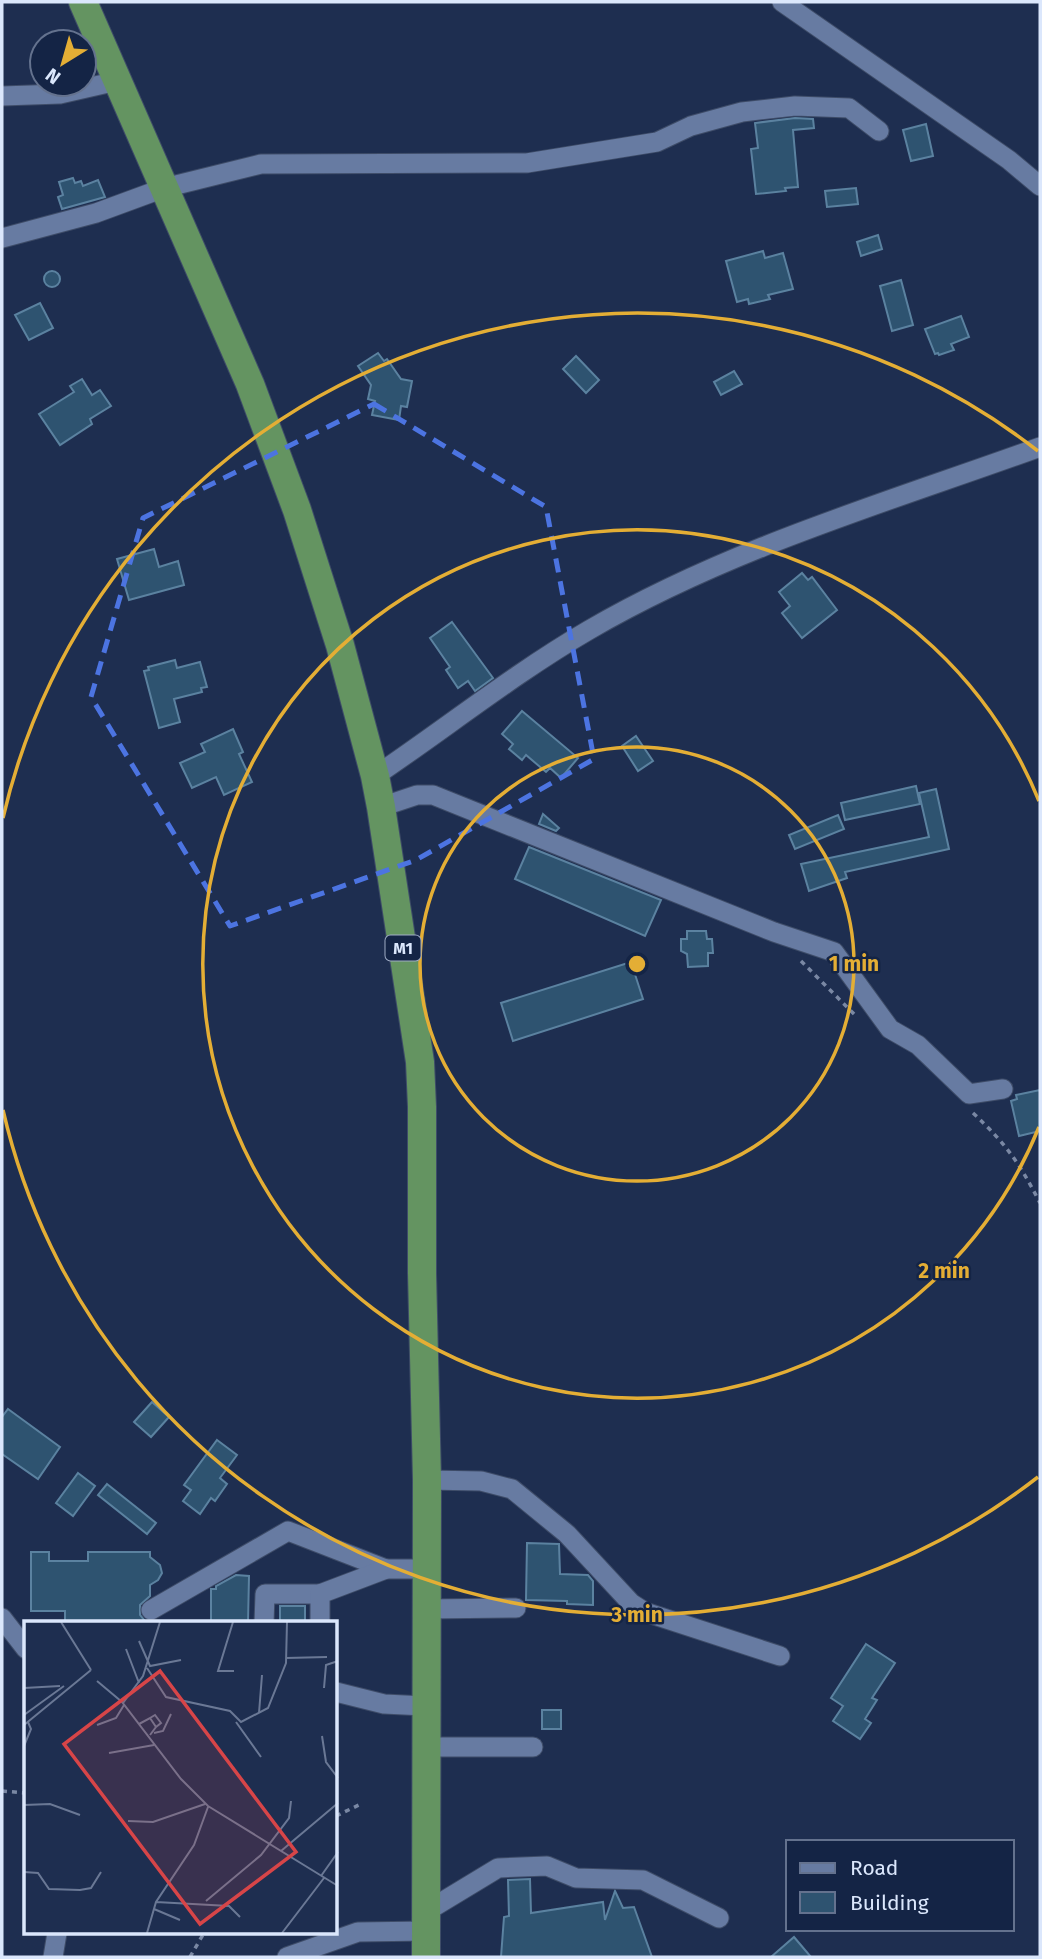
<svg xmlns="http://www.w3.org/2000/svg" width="1042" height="1959" viewBox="0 0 1042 1959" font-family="'Fira Sans',sans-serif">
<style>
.building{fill:#2e5370;stroke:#5b82a0;stroke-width:2}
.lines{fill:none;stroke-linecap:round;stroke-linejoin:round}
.minor-casing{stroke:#3e4c68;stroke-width:21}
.highway-casing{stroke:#3e4c68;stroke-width:30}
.path{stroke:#7a88a4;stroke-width:3.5;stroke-dasharray:5 5;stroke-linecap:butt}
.minor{stroke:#677ba2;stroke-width:19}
.highway{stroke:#649461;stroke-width:28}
.marked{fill:none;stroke:#4c74e1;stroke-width:5;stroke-dasharray:14 9;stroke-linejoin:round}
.ring{fill:none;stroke:#e4ae35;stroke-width:3.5}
.labels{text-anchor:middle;stroke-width:5;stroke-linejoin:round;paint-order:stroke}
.shield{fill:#142445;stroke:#9facc5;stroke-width:2}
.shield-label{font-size:16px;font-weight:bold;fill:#dbe7fc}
.inset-road{fill:none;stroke:#6a7895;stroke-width:2}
.view{fill:#d74548;fill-opacity:0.15;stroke:#d74548;stroke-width:3.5}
.inset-edge{fill:none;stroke:#dbe7fc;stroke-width:3.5}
.centre{fill:#e4ae35;stroke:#142445;stroke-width:3.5}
.ring-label{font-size:21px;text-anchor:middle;font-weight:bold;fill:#e4ae35;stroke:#142445;stroke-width:5;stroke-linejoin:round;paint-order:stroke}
</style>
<rect width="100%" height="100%" fill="#1e2e50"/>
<!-- building -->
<g class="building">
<path d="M 795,118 L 813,119 L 814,128 L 793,130 L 798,187 L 785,188 L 786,191 L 756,194 L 751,149 L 758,148 L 755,123 Z"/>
<path d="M 926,124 L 933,156 L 911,161 L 903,130 Z"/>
<path d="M 73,178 L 75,183 L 81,181 L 83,186 L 98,180 L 105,197 L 62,209 L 58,197 L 63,195 L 59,182 Z"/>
<path d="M 856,188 L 858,204 L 827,207 L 825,191 Z"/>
<path d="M 878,235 L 882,249 L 861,256 L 857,242 Z"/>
<path d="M 763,251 L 765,258 L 783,253 L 793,289 L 768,295 L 770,299 L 749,304 L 748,299 L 737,302 L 726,261 Z"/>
<circle cx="52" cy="279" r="8"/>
<path d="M 901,280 L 913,325 L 892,331 L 880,286 Z"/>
<path d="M 40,303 L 53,328 L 29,340 L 15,315 Z"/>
<path d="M 961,316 L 969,337 L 951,344 L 954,350 L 939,355 L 938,353 L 935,354 L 925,329 Z"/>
<path d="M 378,353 L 384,361 L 387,359 L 401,379 L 412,381 L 407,407 L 401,406 L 399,420 L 372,415 L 375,401 L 368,399 L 371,385 L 358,366 Z"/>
<path d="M 576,356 L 599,380 L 586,393 L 563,369 Z"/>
<path d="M 734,371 L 742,384 L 721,395 L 714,382 Z"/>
<path d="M 82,379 L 92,395 L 100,390 L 111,406 L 90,419 L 92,424 L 60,445 L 39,414 L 74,392 L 70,386 Z"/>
<path d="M 154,549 L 159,567 L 178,561 L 184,585 L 129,600 L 117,559 Z"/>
<path d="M 802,573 L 808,580 L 812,577 L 837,610 L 802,638 L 782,613 L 790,606 L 779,592 Z"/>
<path d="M 452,622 L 493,678 L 475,691 L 468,681 L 458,688 L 446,670 L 450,667 L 430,638 Z"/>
<path d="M 175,660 L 177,668 L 200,662 L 207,687 L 201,688 L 202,692 L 174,699 L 180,722 L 159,728 L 144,671 L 149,670 L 148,667 Z"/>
<path d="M 522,711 L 578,758 L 561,778 L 550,768 L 546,772 L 526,755 L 522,760 L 509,749 L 513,744 L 502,734 Z"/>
<path d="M 233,729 L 243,752 L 239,754 L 252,782 L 224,795 L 216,777 L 192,788 L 180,763 L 205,752 L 201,744 Z"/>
<path d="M 636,736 L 653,761 L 638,771 L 622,746 Z"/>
<path d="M 916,786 L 920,804 L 845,820 L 841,803 Z"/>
<path d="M 936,789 L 949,849 L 845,872 L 847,878 L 809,891 L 801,864 L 929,837 L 919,793 Z"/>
<path d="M 543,814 L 559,828 L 556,831 L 539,824 Z"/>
<path d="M 838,815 L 844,829 L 795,849 L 789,835 Z"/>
<path d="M 529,847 L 661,900 L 645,936 L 515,879 Z"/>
<path d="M 687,931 L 706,931 L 707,939 L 712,939 L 713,953 L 708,953 L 708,966 L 688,967 L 687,954 L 681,951 L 681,939 L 687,939 Z"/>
<path d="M 631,962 L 643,999 L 513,1041 L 501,1003 Z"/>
<path d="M 1040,1090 L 1040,1131 L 1019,1136 L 1011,1101 L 1017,1099 L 1016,1095 Z"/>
<path d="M 152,1402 L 169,1417 L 151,1437 L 134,1422 Z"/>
<path d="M 8,1409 L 60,1447 L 38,1479 L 2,1454 L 2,1417 Z"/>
<path d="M 217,1440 L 237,1455 L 220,1478 L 227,1484 L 215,1501 L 211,1498 L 200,1514 L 183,1501 L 191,1490 L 184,1485 Z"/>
<path d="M 78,1473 L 95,1486 L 73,1516 L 56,1503 Z"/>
<path d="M 107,1484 L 156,1523 L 147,1534 L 98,1495 Z"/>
<path d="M 527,1543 L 559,1544 L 560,1574 L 588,1575 L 593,1581 L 593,1605 L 567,1604 L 567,1601 L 526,1600 Z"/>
<path d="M 31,1552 L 49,1552 L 49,1561 L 88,1561 L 88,1552 L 150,1552 L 150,1557 L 160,1565 L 162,1573 L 158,1580 L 150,1585 L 150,1596 L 140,1605 L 140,1615 L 145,1621 L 65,1623 L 65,1611 L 31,1611 Z"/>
<path d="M 236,1575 L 249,1576 L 248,1623 L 216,1623 L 216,1621 L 211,1621 L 211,1589 L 216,1589 L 216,1586 Z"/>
<rect x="280" y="1606" width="25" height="17"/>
<path d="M 866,1644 L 895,1663 L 872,1698 L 877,1700 L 865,1719 L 871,1723 L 860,1739 L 833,1721 L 843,1706 L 831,1698 Z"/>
<rect x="542" y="1710" width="19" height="19"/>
<path d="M 530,1879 L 531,1913 L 603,1902 L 605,1920 L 615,1891 L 623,1908 L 634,1907 L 652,1957 L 501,1957 L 504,1917 L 509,1916 L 508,1880 Z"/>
<path d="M 794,1937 L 811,1957 L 771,1957 Z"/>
</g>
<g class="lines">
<!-- minor casing -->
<g class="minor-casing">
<g id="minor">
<path d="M 782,2 L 1009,160 L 1040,186"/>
<path d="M 2,96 L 60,94 L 117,81"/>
<path d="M 2,238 L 96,213 L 164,188 L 261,164 L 527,163 L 657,142 L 691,126 L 742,112 L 795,106 L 849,108 L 879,131"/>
<path d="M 375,776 C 446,728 515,673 589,630 C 730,548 888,502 1040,447"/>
<path d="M 381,807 L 417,795 L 433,795 L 774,932 L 834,952 L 890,1029 L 918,1045 L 969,1094 L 1003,1089"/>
<path d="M 427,1480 L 481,1481 L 512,1489 L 567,1534 L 631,1603 L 645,1612 L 780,1656"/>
<path d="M 426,1609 L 516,1608"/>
<path d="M 151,1610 L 288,1531 L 386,1569"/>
<path d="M 2,1618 L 26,1649"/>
<path d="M 264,1623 L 265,1594 L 320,1594"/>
<path d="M 320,1623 L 320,1594 L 386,1569 L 427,1569"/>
<path d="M 336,1692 L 384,1704 L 425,1706"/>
<path d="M 427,1747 L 533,1747"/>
<path d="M 427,1911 L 498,1868 L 547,1866 L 576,1878 L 643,1880 L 719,1918"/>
<path d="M 53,1957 L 57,1933"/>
<path d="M 287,1957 L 358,1932 L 427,1931"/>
</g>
</g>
<!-- highway casing -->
<g class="highway-casing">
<path id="highway" d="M 83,2 L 250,384 L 297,510 L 340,645 L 375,776 L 381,807 L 420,1062 L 422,1107 L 422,1273 L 427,1480 L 426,1957"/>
</g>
<!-- path -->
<g class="path">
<path d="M 801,961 L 855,1015"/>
<path d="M 973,1113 C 1006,1144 1019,1162 1040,1203"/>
<path d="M 2,1791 L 26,1793"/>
<path d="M 336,1816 L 361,1804"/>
<path d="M 190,1957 L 204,1933"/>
</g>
<!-- minor -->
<use href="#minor" class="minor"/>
<!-- highway -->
<use href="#highway" class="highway"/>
</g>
<!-- marked area -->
<path class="marked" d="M 374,404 L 546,507 L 594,759 L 416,860 L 230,926 L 91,697 L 143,518 Z"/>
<!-- distance rings -->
<g class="ring">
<circle cx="637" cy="964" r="217"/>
<path d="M1039 1127A434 434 0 1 1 1039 801"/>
<path d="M1038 1477A651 651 0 0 1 3 1110M3 818A651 651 0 0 1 1038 451"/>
</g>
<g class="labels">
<!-- shield labels -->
<rect class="shield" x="385.5" y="935.5" width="35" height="25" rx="5"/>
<g class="shield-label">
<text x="403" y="954">M1</text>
</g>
</g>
<!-- overview -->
<g transform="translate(24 1621)">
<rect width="313" height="313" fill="#1e2e50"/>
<path class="inset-road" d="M 37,1 L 67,49M 209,1 L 194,50 L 210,50M 115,20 L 126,45 L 157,39M 102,28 L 115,62M 262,37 L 303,36M 123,47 L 142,76 L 206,90 L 217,101 L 244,87 L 262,42 L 263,1M 73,60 L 98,81 L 157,158 L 184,185 L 314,265M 0,67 L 36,65M 300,67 L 302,44 L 314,40M 99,82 L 119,55 L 136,1M 235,92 L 238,54M 0,94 L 40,65M 126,97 L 131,94 L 137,102 L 132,106M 212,101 L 237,136M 115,103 L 126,97 L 132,106 L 126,114M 0,104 L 67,49M 73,104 L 92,97 L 100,84M 130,112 L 139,110 L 147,93M 298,115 L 302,141 L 314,157M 0,125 L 7,108 L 4,101M 85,132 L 130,124M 0,184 L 26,183 L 56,194M 104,200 L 129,201 L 181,183M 257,230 L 314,182M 0,251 L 14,252 L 25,268 L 56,269 L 67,267 L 77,251M 297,255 L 314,231M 182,280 L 237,234 L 265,197 L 267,180M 132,281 L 205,285 L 216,296M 130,288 L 156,299M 123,312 L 132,281 L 170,224 L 184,186M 258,312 L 300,257"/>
<path class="view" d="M 136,50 L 272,231 L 176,303 L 40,123 Z"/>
<rect width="313" height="313" class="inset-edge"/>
</g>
<circle cx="637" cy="964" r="10" class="centre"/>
<g class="ring-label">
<text x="854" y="971">1 min</text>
<text x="944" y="1278">2 min</text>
<text x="637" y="1622">3 min</text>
</g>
<!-- border -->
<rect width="1042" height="1959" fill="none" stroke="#dbe7fc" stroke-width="7"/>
<!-- legend -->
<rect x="786" y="1840" width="228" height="91" fill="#142445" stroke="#64728e" stroke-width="2"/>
<rect x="800" y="1863" width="35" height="10" fill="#677ba2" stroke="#64728e" stroke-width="2"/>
<text x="850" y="1875" font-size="21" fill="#dbe7fc">Road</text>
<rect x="800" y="1892" width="35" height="21" fill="#2e5370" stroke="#64728e" stroke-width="2"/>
<text x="850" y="1910" font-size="21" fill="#dbe7fc">Building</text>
<!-- north arrow -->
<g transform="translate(63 63) rotate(217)"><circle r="33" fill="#142445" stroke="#64728e" stroke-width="2"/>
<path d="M0-5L12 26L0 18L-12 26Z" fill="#e4ae35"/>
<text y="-10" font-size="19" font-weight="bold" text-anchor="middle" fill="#dbe7fc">N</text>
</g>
</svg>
